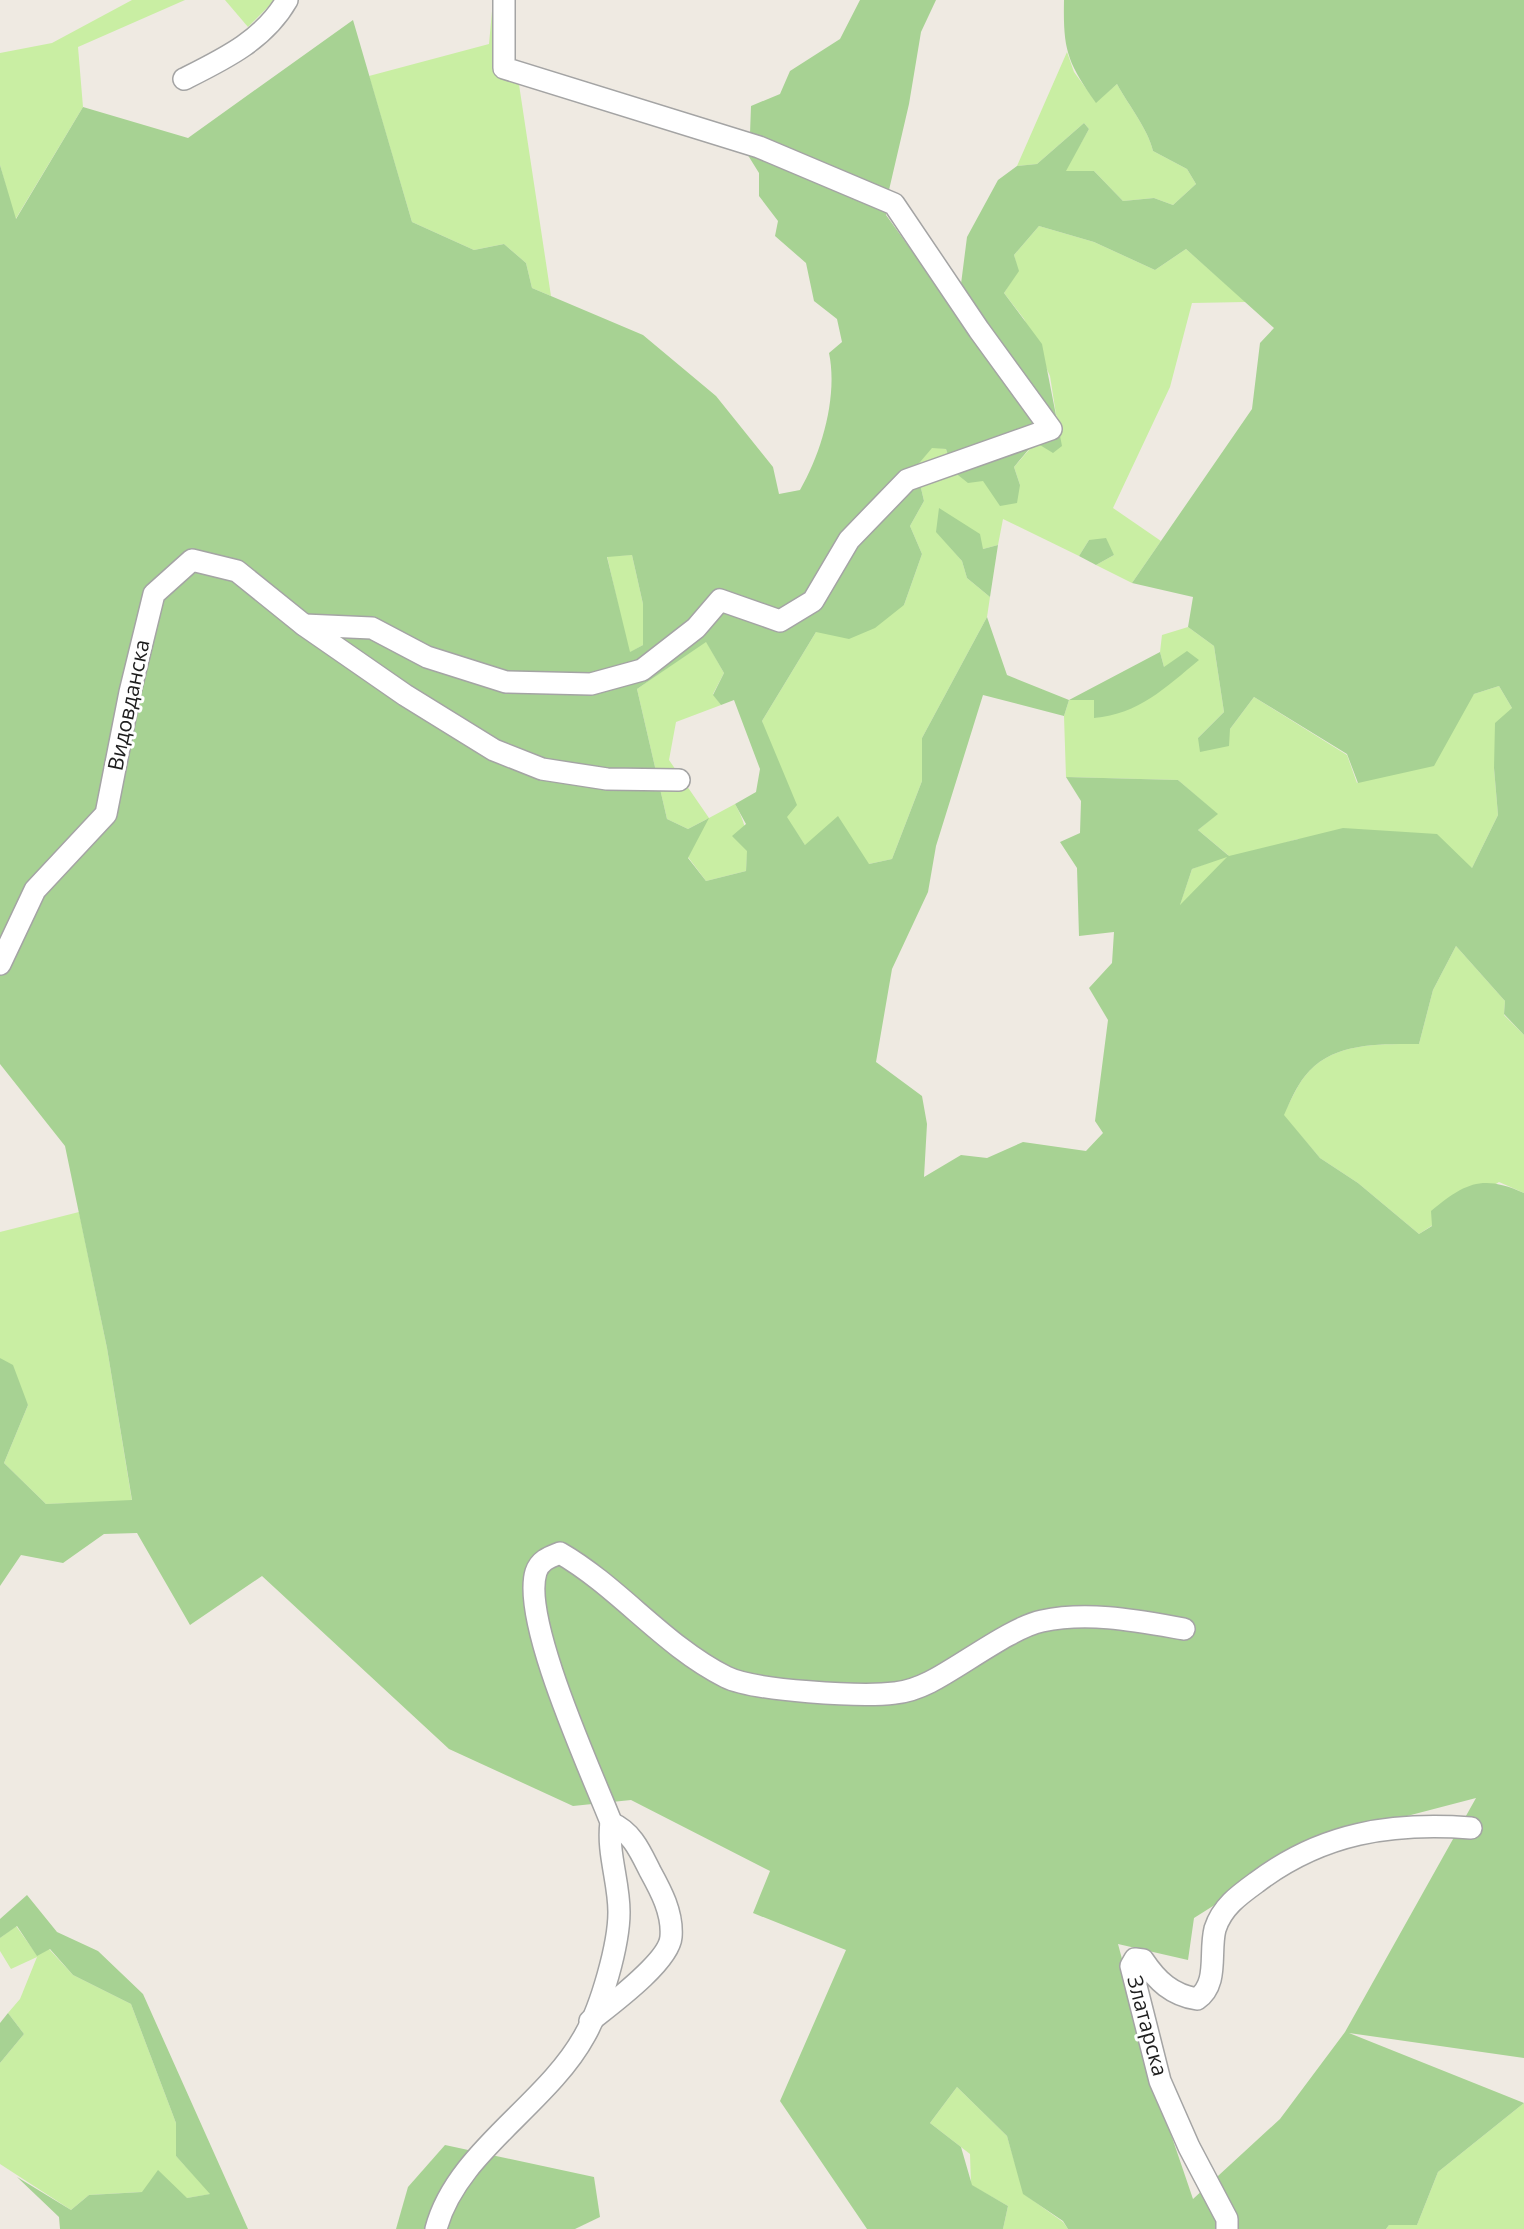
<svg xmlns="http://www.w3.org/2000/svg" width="1524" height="2229" viewBox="0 0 1524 2229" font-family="'Open Sans',sans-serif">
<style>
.grass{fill:#c9eea3}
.forest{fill:#a7d293;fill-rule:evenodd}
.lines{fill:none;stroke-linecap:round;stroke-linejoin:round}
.minor-casing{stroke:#a4a4a4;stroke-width:24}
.minor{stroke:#fff;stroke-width:21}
.labels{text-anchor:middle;stroke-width:6;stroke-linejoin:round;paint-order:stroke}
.street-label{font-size:21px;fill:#1d1d1d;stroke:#fff}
</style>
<rect width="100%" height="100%" fill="#efeae2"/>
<!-- grass -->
<g class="grass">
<path d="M 132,0 L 185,0 L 78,47 L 83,107 L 15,220 L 0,165 L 0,53 L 52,43 Z"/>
<path d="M 225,0 L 275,0 L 248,27 Z"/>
<path d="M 493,0 L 514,0 L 515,58 L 551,296 L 532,288 L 526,263 L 504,244 L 474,250 L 412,222 L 369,76 L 489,44 Z"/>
<path d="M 1067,52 L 1074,72 L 1096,102 L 1117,84 C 1129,106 1148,129 1153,151 L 1187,169 L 1196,184 L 1173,205 L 1154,198 L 1123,201 L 1094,171 L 1065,171 L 1089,129 L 1084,123 L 1037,164 L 1017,166 Z"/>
<path d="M 1039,226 L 1094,242 L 1155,270 L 1186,249 L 1246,302 L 1192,303 L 1170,387 L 1113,508 L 1161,541 L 1132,583 L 1096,565 L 1114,555 L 1089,540 L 1079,556 L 1003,519 L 998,545 L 983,549 L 937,532 L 962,561 L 967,578 L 990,597 L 987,617 L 922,738 L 922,781 L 892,859 L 869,864 L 805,845 L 786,817 L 762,721 L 816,632 L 904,605 L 922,554 L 910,526 L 924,501 L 916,467 L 932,447 L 946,449 L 953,471 L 983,481 L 1020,485 L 1014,467 L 1036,442 L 1061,446 L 1050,376 L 1024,319 L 1004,293 L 1018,271 L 1014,255 Z"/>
<path d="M 632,555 L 643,604 L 643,645 L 629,653 L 607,556 Z"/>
<path d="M 1188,627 L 1214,646 L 1224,712 L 1198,738 L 1230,729 L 1254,697 L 1347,755 L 1357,783 L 1474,694 L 1499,686 L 1512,708 L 1494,768 L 1498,815 L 1472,868 L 1298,839 L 1264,849 L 1179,907 L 1192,869 L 1228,855 L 1198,830 L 1217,814 L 1178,780 L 1066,777 L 1064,716 L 1069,700 L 1094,700 L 1094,717 L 1164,667 L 1160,652 L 1162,635 Z"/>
<path d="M 706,641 L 724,673 L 713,694 L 721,705 L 676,722 L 669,760 L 709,818 L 735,804 C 749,829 748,843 746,871 L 706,881 L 688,857 L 707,819 L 688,829 L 667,819 L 637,689 Z"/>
<path d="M 1456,946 L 1505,1001 L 1504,1015 L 1524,1035 L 1524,1193 L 1499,1182 L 1419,1234 L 1358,1183 L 1320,1158 L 1283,1115 C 1290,1103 1296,1087 1305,1076 C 1331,1042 1380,1044 1419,1044 L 1433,990 Z"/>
<path d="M 79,1212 L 107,1348 L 132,1501 L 46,1504 L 4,1463 L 28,1405 L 0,1358 L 0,1232 Z"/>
<path d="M 16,1926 L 37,1955 L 49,1949 L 73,1975 L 131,2004 L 176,2123 L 176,2156 L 211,2194 L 187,2198 L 142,2192 L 89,2195 L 71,2210 L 0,2164 L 0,2063 L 24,2034 L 8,2013 L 20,1999 L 37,1957 L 11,1969 L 0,1951 L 0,1938 Z"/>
<path d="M 957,2087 L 1007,2136 L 1024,2194 L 1063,2222 L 1068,2229 L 1003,2229 L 1008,2206 L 971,2185 L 970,2154 L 930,2123 Z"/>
<path d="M 1524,2103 L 1524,2229 L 1386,2229 L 1389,2225 L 1417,2225 L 1438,2172 Z"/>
</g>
<!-- forest -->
<g class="forest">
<path d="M 860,0 L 936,0 L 921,32 L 909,104 L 889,190 L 886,215 L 912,251 L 927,241 L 961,284 L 967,237 L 998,180 L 1017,166 L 1037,164 L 1084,123 L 1089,129 L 1066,171 L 1094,171 L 1123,201 L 1154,198 L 1173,205 L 1196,184 L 1187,169 L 1153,151 C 1148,129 1129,106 1117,84 L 1096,103 C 1067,62 1063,50 1064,0 L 1524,0 L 1524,1035 L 1504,1014 L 1505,1001 L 1456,946 L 1433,990 L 1419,1044 C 1380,1044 1331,1042 1305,1076 C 1296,1087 1290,1102 1284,1115 L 1320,1158 L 1358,1183 L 1419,1234 L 1432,1226 L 1431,1211 C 1465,1183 1482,1174 1524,1193 L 1524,2058 L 1349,2033 L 1524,2103 L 1438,2172 L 1417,2225 L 1389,2225 L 1386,2229 L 1068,2229 L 1063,2221 L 1023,2194 L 1007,2136 L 957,2087 L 930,2123 L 961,2147 L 972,2185 L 1008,2206 L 1003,2229 L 867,2229 L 780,2101 L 846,1950 L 753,1913 L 770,1871 L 631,1800 L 573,1806 L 449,1749 L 262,1576 L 190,1625 L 137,1533 L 104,1534 L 63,1563 L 21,1555 L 0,1586 L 0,1358 L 13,1365 L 28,1405 L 4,1463 L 46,1504 L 132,1500 L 107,1348 L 65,1146 L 0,1064 L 0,165 L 16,219 L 83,107 L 188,138 L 353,20 L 412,222 L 474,250 L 504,244 L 526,263 L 532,288 L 643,335 L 716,396 L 773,467 L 779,494 L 800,490 C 822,452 838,396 829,353 L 842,342 L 837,319 L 814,301 L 806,263 L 775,236 L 778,221 L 759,196 L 759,173 L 731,128 L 750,134 L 751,106 L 780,94 L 790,71 L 840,39 ZM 1039,226 L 1094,242 L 1155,270 L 1186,249 L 1274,328 L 1260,343 L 1252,409 L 1132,583 L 1193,597 L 1188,627 L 1214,646 L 1224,712 L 1198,738 L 1200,752 L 1229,746 L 1230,729 L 1254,697 L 1347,754 L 1358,783 L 1434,766 L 1474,694 L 1499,686 L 1512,708 L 1495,723 L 1494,768 L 1498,815 L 1472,868 L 1437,834 L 1343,828 L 1229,856 L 1198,830 L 1218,814 L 1178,780 L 1066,777 L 1081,801 L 1080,833 L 1060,842 L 1077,868 L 1079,936 L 1114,932 L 1112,963 L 1089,988 L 1108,1020 L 1095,1121 L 1103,1133 L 1086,1151 L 1023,1142 L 987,1158 L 961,1155 L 924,1177 L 927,1124 L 922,1096 L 876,1062 L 892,969 L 928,892 L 936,846 L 983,695 L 1064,716 L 1069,700 L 1094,700 L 1094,718 C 1139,714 1165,688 1199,660 L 1187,651 L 1164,667 L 1160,652 L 1069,700 L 1007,675 L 987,617 L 922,738 L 922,781 L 892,859 L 869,864 L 838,816 L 805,845 L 787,817 L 797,805 L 762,721 L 816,632 L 849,639 L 875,628 L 904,605 L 922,554 L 910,526 L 924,501 L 916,467 L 932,448 L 946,449 L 953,471 L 968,483 L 983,481 L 1000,506 L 1017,503 L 1020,485 L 1014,467 L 1035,442 L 1053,453 L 1062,446 L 1042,344 L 1004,293 L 1019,271 L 1014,255 ZM 632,555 L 643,604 L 643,645 L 630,652 L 607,557 ZM 706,642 L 724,673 L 713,695 L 721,705 L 734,700 L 760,769 L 756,792 L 735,804 L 746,824 L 732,836 L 747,851 L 746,871 L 706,881 L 688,858 L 709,818 L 688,829 L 667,819 L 637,689 ZM 1227,857 L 1180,905 L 1192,869 ZM 1476,1798 L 1345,2032 L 1280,2119 L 1193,2199 L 1161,2105 L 1118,1944 L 1188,1960 L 1194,1918 L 1319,1839 Z"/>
<path d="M 939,508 L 980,534 L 983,549 L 998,545 L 990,597 L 967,578 L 962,561 L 936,532 Z"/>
<path d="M 1106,538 L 1114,555 L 1096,565 L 1079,556 L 1089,540 Z"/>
<path d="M 27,1895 L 57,1932 L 98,1951 L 143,1994 L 248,2229 L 60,2229 L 59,2217 L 17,2177 L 71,2210 L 89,2195 L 142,2192 L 158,2170 L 187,2198 L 210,2194 L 176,2156 L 176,2123 L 131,2004 L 73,1975 L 50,1949 L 37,1956 L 17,1926 L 0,1938 L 0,1919 Z"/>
<path d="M 8,2013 L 24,2034 L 0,2063 L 0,2023 Z"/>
<path d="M 445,2145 L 594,2177 L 600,2217 L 575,2229 L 396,2229 L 408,2187 Z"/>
</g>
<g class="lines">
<!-- minor casing -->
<g class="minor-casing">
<g id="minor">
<path d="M 184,79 C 224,59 264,40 287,0"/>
<path d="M 304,625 L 372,628 L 427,657 L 506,682 L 591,684 L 642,670 L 696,628 L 720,600 L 780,621 L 813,601 L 849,540 L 907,480 L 1051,429 L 979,330 L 894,204 L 759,147 L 504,68 L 504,0"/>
<path d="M 0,964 L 35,890 L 106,814 L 130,692 L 154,594 L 192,560 L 237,571 L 304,625 L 405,695 L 494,750 L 542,769 L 607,779 L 679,780"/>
<path d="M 590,2021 C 610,2005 669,1962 671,1937 C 673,1913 661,1891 650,1871 C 640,1851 632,1832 611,1823"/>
<path d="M 436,2229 C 456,2152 547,2105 585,2035 C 601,2007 619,1945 619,1912 C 619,1881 607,1853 611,1822 C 591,1771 521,1620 536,1572 C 540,1560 550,1557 560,1553 C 619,1587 664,1646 726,1677 C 754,1691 862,1697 895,1693 C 906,1692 920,1687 930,1682 C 960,1667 1012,1627 1042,1621 C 1089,1611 1138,1621 1184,1629"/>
<path d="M 1227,2229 L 1227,2219 L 1189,2147 L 1160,2081 L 1131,1966 L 1135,1959 L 1143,1960 C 1157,1981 1172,1995 1197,1999 C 1219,1984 1209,1953 1215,1929 C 1222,1907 1239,1895 1257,1882 C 1322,1833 1391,1822 1471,1828"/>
</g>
</g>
<!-- minor -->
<use href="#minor" class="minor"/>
</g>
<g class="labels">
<!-- street labels -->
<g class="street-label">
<text transform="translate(129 705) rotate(-78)" y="7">Видовданска</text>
<text transform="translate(1147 2026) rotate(75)" y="7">Златарска</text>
</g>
</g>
</svg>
